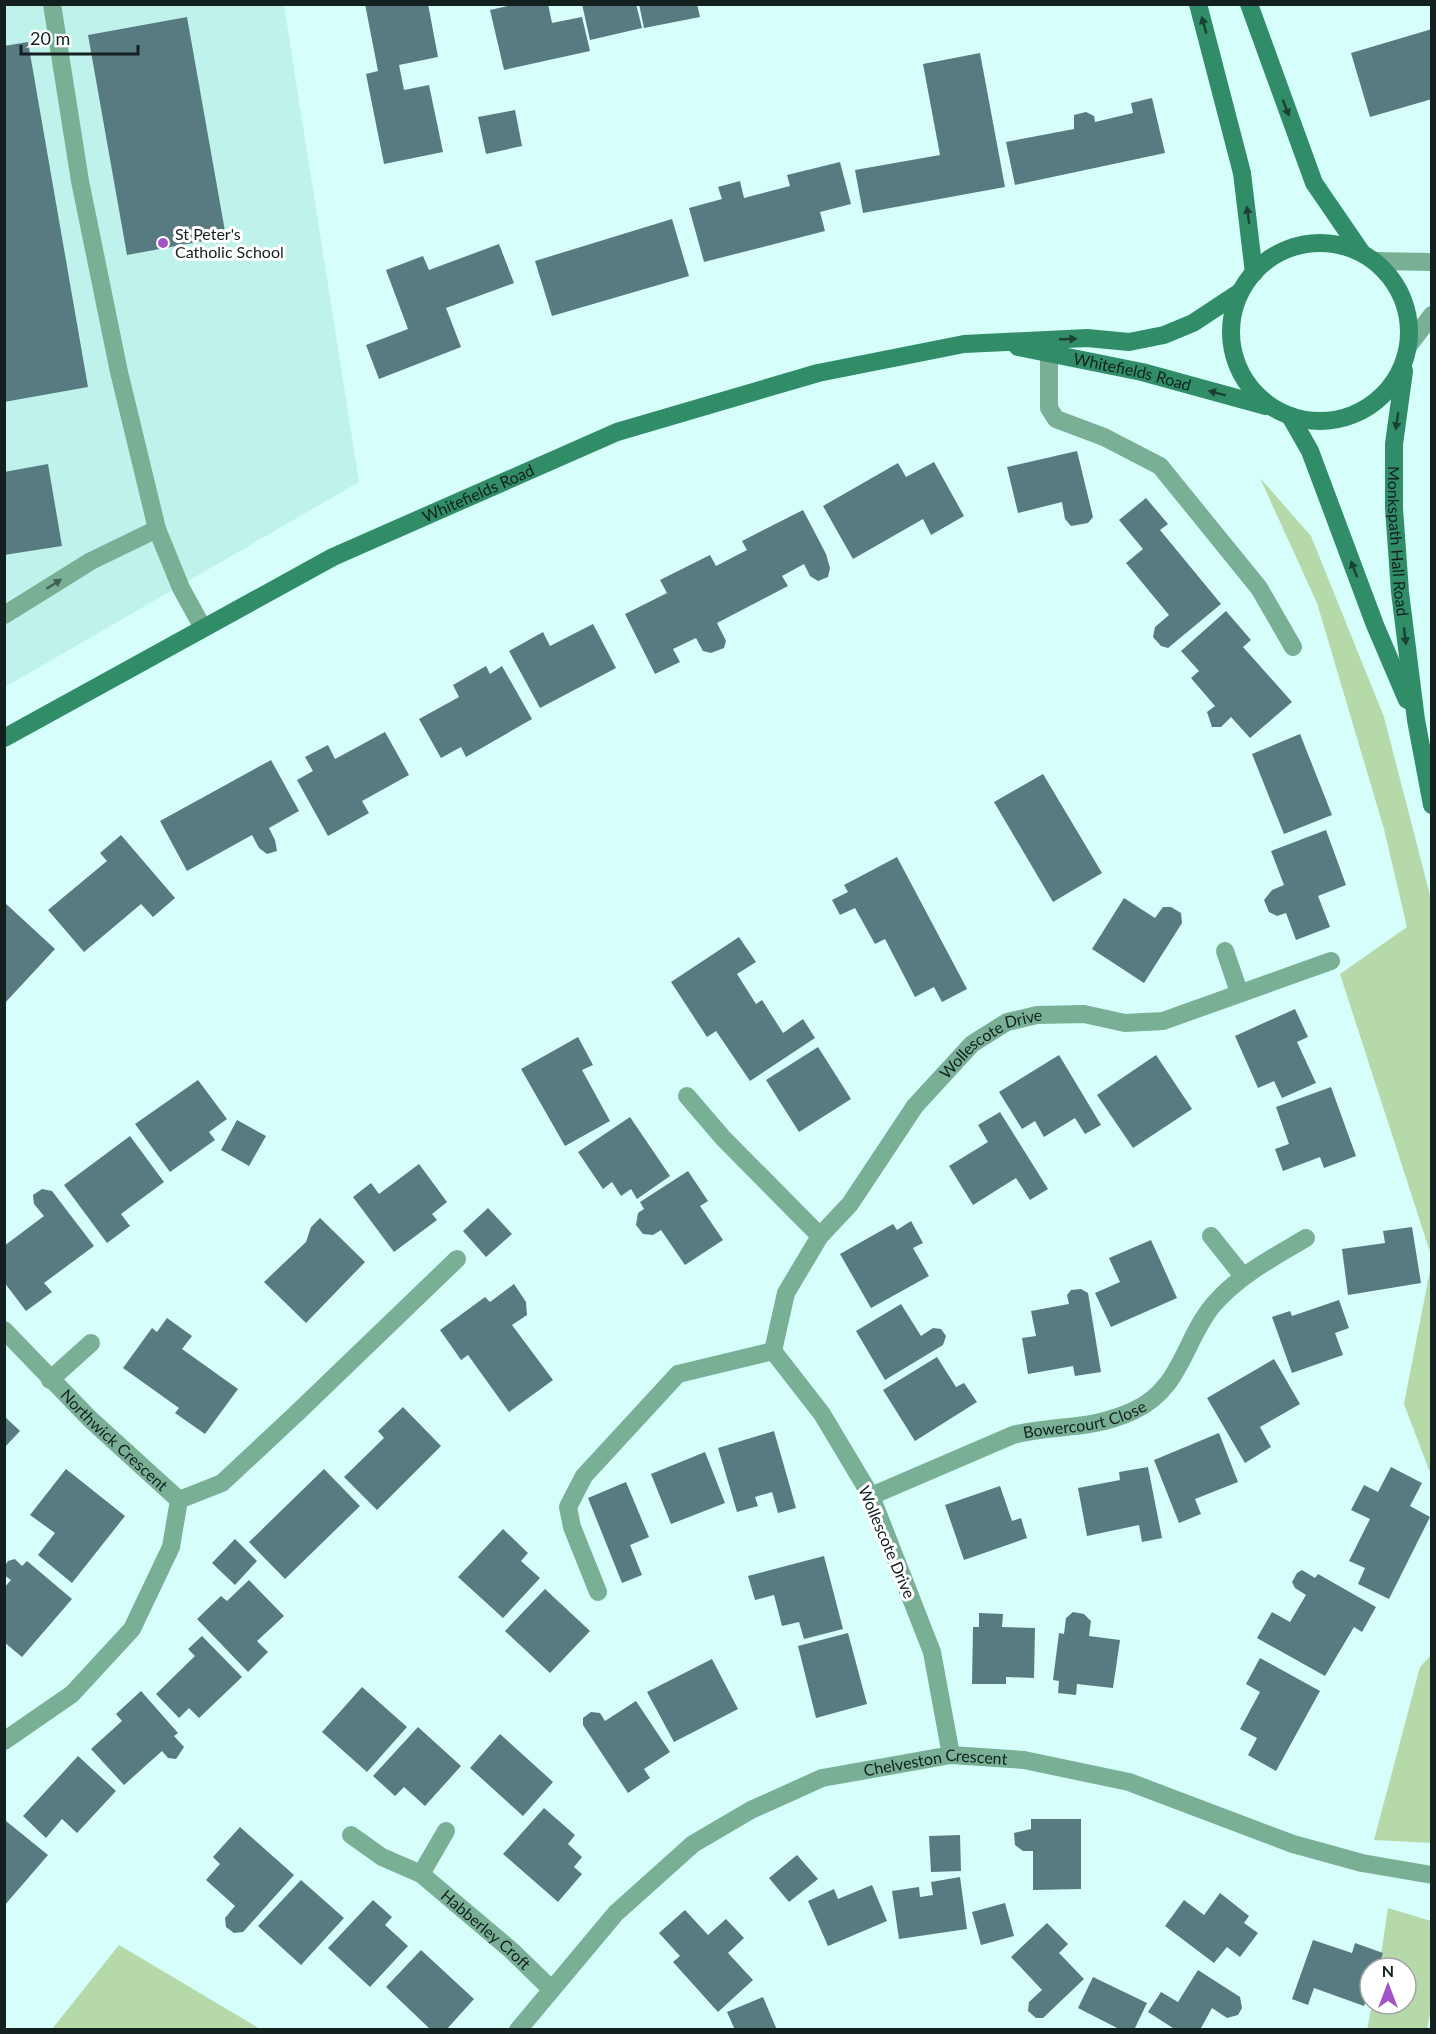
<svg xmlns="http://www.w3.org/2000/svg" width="1436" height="2034" viewBox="0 0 1436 2034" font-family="Lato,sans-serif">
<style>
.built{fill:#c0f2ec}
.green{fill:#b6d9aa}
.building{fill:#587b82}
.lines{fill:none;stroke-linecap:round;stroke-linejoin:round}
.lane{stroke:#79b095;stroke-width:18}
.street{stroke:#79b095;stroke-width:18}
.secondary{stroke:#318d68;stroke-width:18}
.oneway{fill:#1b4135}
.oneway2{fill:#406154}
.poi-dot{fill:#a054c6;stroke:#fff;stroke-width:2}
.labels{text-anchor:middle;stroke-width:6;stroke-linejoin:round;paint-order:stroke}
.poi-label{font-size:16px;fill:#12201f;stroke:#fff;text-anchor:start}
.street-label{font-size:16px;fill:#12201f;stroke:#fff}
</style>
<rect width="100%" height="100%" fill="#d6fefa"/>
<!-- built -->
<path class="built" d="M 5,5 L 284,5 L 359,482 L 5,687 Z"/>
<!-- green -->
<g class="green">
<path d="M 1260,478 L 1311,536 L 1384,717 L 1431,899 L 1431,1255 L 1340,974 L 1407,927 L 1384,829 L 1317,603 Z"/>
<path d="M 1431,1265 L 1432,1475 L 1431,1475 L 1404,1404 Z"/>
<path d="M 1431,1655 L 1431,1843 L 1374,1840 L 1420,1667 Z"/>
<path d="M 1388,1908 L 1431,1921 L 1432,2004 L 1427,2029 L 1367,2030 L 1372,2004 L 1406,2004 L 1406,1968 L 1379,1968 Z"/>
<path d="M 119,1945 L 260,2029 L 52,2029 Z"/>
</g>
<!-- building -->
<g class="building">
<path d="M 365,4 L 428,4 L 438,57 L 399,65 L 404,90 L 429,85 L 443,152 L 384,164 L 366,74 L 378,71 Z"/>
<path d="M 516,4 L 548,4 L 552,23 L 582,17 L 590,51 L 504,70 L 490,10 Z"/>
<path d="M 582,4 L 636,4 L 642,28 L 590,40 Z"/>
<path d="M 639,4 L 697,4 L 700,17 L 644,28 Z"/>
<path d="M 187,17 L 226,237 L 127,255 L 88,35 Z"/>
<path d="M 1432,29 L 1432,99 L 1370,117 L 1351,53 Z"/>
<path d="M 28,42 L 88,387 L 4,402 L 4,46 Z"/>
<path d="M 980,53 L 1005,187 L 863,213 L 855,170 L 940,155 L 923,64 Z"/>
<path d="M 1152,98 L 1165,153 L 1015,185 L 1006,142 L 1074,129 L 1074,115 L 1086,112 L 1094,116 L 1095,122 L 1133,113 L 1131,103 Z"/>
<path d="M 515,110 L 522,146 L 486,154 L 478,117 Z"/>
<path d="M 840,162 L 851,204 L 820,212 L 825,231 L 704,262 L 689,208 L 722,199 L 718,187 L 740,181 L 744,198 L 790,186 L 787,175 Z"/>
<path d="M 672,219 L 689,276 L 552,316 L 535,261 Z"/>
<path d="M 499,244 L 514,283 L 446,308 L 461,347 L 379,379 L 366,345 L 408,329 L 386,270 L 423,256 L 429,270 Z"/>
<path d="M 1077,451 L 1093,517 L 1088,523 L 1071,526 L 1065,519 L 1062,502 L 1018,513 L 1007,467 Z"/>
<path d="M 934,462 L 964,516 L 931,535 L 923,519 L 853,559 L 823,506 L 898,463 L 906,477 Z"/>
<path d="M 48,464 L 62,546 L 4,555 L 4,472 Z"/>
<path d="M 1146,498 L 1168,524 L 1160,530 L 1221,604 L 1168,648 L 1161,646 L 1153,637 L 1155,627 L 1169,615 L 1126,563 L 1143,549 L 1119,520 Z"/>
<path d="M 803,510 L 826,554 L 830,568 L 828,577 L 818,581 L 810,576 L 804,564 L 782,576 L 788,586 L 717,623 L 726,641 L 724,648 L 711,653 L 703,651 L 696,638 L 673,649 L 680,662 L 655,674 L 625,614 L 667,593 L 660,580 L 710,555 L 716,566 L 747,550 L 742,541 Z"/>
<path d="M 1226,611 L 1251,640 L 1243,647 L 1292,702 L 1250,738 L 1231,717 L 1221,727 L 1212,727 L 1207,712 L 1215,706 L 1191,678 L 1199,671 L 1181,651 Z"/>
<path d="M 593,624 L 616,668 L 540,708 L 509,651 L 543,632 L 550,646 Z"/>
<path d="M 486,666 L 490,674 L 502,666 L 532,719 L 466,757 L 461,747 L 441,758 L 419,719 L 459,697 L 453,685 Z"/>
<path d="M 385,732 L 409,775 L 362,801 L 369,813 L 328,836 L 297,780 L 313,771 L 305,757 L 328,745 L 335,759 Z"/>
<path d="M 1300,734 L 1332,815 L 1284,834 L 1252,754 Z"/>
<path d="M 271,760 L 299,811 L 269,828 L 275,840 L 277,851 L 267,854 L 259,848 L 252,835 L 187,871 L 160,821 Z"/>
<path d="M 1043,774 L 1102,873 L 1053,902 L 994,802 Z"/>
<path d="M 1326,830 L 1346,885 L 1318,896 L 1330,927 L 1296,940 L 1286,913 L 1277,916 L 1269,912 L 1264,900 L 1272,890 L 1284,885 L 1271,851 Z"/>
<path d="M 121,835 L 175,898 L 153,917 L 141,904 L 84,952 L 48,910 L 107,861 L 100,853 Z"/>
<path d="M 897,857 L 967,989 L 942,1002 L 934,987 L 915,997 L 885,939 L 875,944 L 855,908 L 840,915 L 832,900 L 848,892 L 844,885 Z"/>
<path d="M 1124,898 L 1155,918 L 1163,907 L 1171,907 L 1181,913 L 1182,923 L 1144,983 L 1092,949 Z"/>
<path d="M 4,902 L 55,949 L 4,1004 Z"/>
<path d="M 739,937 L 756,962 L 737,974 L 756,1004 L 762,1000 L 783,1033 L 803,1019 L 815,1038 L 750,1081 L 716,1031 L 707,1037 L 671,982 Z"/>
<path d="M 1295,1009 L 1308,1037 L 1297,1042 L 1316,1083 L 1282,1098 L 1274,1081 L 1258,1088 L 1235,1036 Z"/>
<path d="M 578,1037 L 593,1065 L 582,1070 L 610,1121 L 565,1146 L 521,1069 Z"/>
<path d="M 818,1047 L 851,1099 L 799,1132 L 766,1080 Z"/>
<path d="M 1059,1055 L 1101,1125 L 1085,1134 L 1075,1118 L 1044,1137 L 1035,1121 L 1022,1129 L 999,1092 Z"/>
<path d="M 1156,1055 L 1192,1109 L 1133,1148 L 1097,1095 Z"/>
<path d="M 198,1080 L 227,1119 L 209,1132 L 215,1140 L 170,1172 L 135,1124 Z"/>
<path d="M 1331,1087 L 1356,1156 L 1324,1168 L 1320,1157 L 1283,1171 L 1275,1149 L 1289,1144 L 1276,1107 Z"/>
<path d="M 1000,1112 L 1048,1189 L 1030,1200 L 1016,1178 L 973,1205 L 949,1166 L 988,1142 L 978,1125 Z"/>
<path d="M 630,1117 L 670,1176 L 637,1199 L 631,1189 L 621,1196 L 612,1182 L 603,1189 L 578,1152 Z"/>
<path d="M 237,1120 L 266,1136 L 249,1166 L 221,1150 Z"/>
<path d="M 130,1136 L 164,1182 L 121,1214 L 130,1226 L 107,1243 L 64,1185 Z"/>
<path d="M 419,1164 L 447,1202 L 432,1214 L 437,1220 L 394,1252 L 353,1197 L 371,1183 L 379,1194 Z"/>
<path d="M 688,1171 L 708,1201 L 700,1206 L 723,1240 L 685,1265 L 661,1230 L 653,1235 L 643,1234 L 636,1225 L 638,1213 L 644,1209 L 640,1202 Z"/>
<path d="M 42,1189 L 52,1191 L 94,1246 L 44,1283 L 52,1292 L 26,1311 L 4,1282 L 4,1246 L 44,1216 L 34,1204 L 33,1195 Z"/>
<path d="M 488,1208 L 512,1234 L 486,1257 L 463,1231 Z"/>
<path d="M 320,1218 L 365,1262 L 306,1323 L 264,1282 L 306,1242 L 311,1227 Z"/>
<path d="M 911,1221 L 923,1243 L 913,1248 L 929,1276 L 871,1308 L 840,1254 L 893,1224 L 897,1230 Z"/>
<path d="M 1412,1227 L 1421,1283 L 1348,1295 L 1342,1249 L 1385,1243 L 1383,1231 Z"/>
<path d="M 1151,1240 L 1177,1298 L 1111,1327 L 1095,1293 L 1120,1282 L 1109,1258 Z"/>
<path d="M 514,1284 L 526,1302 L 527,1315 L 512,1325 L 553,1380 L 509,1412 L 468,1355 L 461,1360 L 440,1330 L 485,1297 L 490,1302 Z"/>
<path d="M 1081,1289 L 1088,1293 L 1101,1372 L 1075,1376 L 1073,1366 L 1028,1374 L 1022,1338 L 1036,1336 L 1031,1311 L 1069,1304 L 1067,1295 L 1071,1290 Z"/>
<path d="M 1339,1300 L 1349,1328 L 1335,1333 L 1343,1355 L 1292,1373 L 1272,1317 L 1290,1311 L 1292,1316 Z"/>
<path d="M 901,1304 L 921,1336 L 933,1328 L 941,1329 L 946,1336 L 943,1345 L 885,1380 L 856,1331 Z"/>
<path d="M 167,1318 L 192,1336 L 182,1349 L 238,1389 L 205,1434 L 175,1413 L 179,1408 L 123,1368 L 152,1328 L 157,1332 Z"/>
<path d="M 937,1357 L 956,1387 L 964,1383 L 977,1402 L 915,1441 L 883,1390 Z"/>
<path d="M 1274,1359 L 1300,1404 L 1260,1427 L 1271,1447 L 1245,1463 L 1207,1398 Z"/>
<path d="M 403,1407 L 441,1446 L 377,1510 L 344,1477 L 384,1438 L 378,1431 Z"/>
<path d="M 4,1416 L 20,1431 L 4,1448 Z"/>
<path d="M 774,1431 L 796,1508 L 778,1513 L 772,1492 L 755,1497 L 758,1506 L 737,1512 L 718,1448 Z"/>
<path d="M 1219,1433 L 1238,1482 L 1195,1499 L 1201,1514 L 1179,1523 L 1154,1460 Z"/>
<path d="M 705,1452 L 725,1503 L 671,1524 L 651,1474 Z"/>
<path d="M 1148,1467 L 1162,1538 L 1142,1542 L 1139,1525 L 1087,1536 L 1078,1488 L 1120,1480 L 1119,1472 Z"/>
<path d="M 1391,1467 L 1422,1483 L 1410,1506 L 1430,1517 L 1389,1599 L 1358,1584 L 1365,1568 L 1349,1561 L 1370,1519 L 1351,1510 L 1364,1485 L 1378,1492 Z"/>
<path d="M 66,1469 L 125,1516 L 72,1583 L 38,1555 L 55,1533 L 30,1515 Z"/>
<path d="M 324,1469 L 360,1506 L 285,1579 L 249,1542 Z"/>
<path d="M 626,1482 L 649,1537 L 630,1545 L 642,1575 L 622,1583 L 588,1498 Z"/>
<path d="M 1000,1486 L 1012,1521 L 1021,1518 L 1027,1538 L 964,1560 L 945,1505 Z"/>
<path d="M 503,1529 L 528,1553 L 521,1561 L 540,1578 L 503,1618 L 458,1577 Z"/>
<path d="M 235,1539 L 257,1561 L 235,1585 L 212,1563 Z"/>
<path d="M 824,1556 L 843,1629 L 804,1639 L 799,1622 L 782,1626 L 774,1595 L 755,1600 L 748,1576 Z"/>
<path d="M 15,1559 L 22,1566 L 27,1561 L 72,1599 L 22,1657 L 4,1642 L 4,1588 L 11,1580 L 4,1575 L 4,1567 L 8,1561 Z"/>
<path d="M 1302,1570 L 1315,1578 L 1318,1574 L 1376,1607 L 1362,1632 L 1354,1627 L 1325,1676 L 1257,1638 L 1272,1612 L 1290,1622 L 1306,1595 L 1295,1588 L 1292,1582 L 1297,1573 Z"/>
<path d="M 249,1580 L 284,1616 L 257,1641 L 268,1652 L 248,1672 L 197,1619 L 221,1596 L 227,1601 Z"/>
<path d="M 545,1589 L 590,1631 L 550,1673 L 505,1631 Z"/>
<path d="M 1073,1612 L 1084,1614 L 1091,1621 L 1089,1636 L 1120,1640 L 1113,1688 L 1077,1684 L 1076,1695 L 1058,1693 L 1059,1681 L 1053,1680 L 1059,1633 L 1064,1634 L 1066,1618 Z"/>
<path d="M 979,1613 L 1003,1614 L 1002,1627 L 1035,1628 L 1034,1678 L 1006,1677 L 1006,1684 L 972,1684 L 973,1627 L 979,1627 Z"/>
<path d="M 848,1633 L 867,1704 L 816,1718 L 798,1646 Z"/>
<path d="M 202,1636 L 242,1677 L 199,1718 L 189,1708 L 179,1718 L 156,1694 L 195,1656 L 188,1649 Z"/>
<path d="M 1260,1658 L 1320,1691 L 1276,1771 L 1248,1755 L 1257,1738 L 1240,1729 L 1260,1692 L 1246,1684 Z"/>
<path d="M 712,1659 L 738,1709 L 674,1742 L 647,1692 Z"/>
<path d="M 362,1687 L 407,1727 L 367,1772 L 322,1732 Z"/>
<path d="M 141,1691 L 178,1733 L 174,1736 L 184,1747 L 176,1759 L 168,1758 L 162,1751 L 124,1785 L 91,1749 L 122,1721 L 116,1714 Z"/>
<path d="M 636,1701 L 670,1752 L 644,1769 L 650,1778 L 628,1793 L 583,1725 L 583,1718 L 591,1712 L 600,1713 L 605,1721 Z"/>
<path d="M 418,1727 L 461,1766 L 425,1806 L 404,1787 L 395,1796 L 373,1776 Z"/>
<path d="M 500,1734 L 553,1782 L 523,1816 L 470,1768 Z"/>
<path d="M 78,1756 L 116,1791 L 77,1833 L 62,1819 L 46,1838 L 23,1816 Z"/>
<path d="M 544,1808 L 575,1835 L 568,1844 L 582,1857 L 574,1867 L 582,1874 L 558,1902 L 503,1854 Z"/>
<path d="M 1031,1819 L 1081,1819 L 1081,1889 L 1033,1890 L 1033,1851 L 1023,1851 L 1015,1845 L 1014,1833 L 1031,1829 Z"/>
<path d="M 6,1821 L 48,1855 L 4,1906 L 4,1823 Z"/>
<path d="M 240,1827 L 294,1875 L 243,1932 L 234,1933 L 226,1927 L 225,1918 L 235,1906 L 206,1880 L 220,1864 L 213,1857 Z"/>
<path d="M 960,1835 L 961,1871 L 931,1872 L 929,1836 Z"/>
<path d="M 797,1855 L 818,1879 L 789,1902 L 769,1878 Z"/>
<path d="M 960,1877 L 967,1929 L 899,1939 L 892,1891 L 919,1887 L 920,1897 L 933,1895 L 931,1882 Z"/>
<path d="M 301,1880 L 344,1918 L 301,1965 L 258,1926 Z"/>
<path d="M 872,1885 L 887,1921 L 828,1946 L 808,1901 L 834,1889 L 838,1899 Z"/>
<path d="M 1220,1893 L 1249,1916 L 1244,1923 L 1258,1933 L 1240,1957 L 1227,1947 L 1214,1963 L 1165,1926 L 1184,1900 L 1204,1915 Z"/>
<path d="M 373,1900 L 392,1917 L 385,1925 L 408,1946 L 370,1987 L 328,1948 Z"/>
<path d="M 1005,1903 L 1014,1936 L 981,1945 L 972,1912 Z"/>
<path d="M 685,1910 L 708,1935 L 726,1919 L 744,1938 L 728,1953 L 753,1980 L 718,2012 L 673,1962 L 680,1956 L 659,1933 Z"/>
<path d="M 1047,1923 L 1068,1944 L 1059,1953 L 1084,1979 L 1043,2018 L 1036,2018 L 1028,2011 L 1029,2002 L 1042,1990 L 1011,1957 Z"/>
<path d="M 1313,1940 L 1352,1953 L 1355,1943 L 1383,1953 L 1378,1968 L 1370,1968 L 1370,1990 L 1364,2006 L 1314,1988 L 1308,2005 L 1292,1999 Z"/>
<path d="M 421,1950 L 474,1999 L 446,2030 L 431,2030 L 386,1987 Z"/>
<path d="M 1198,1970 L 1240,1997 L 1242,2008 L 1238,2015 L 1227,2018 L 1212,2008 L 1200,2030 L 1176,2030 L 1148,2012 L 1161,1992 L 1178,2002 Z"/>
<path d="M 1093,1977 L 1147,2003 L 1134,2030 L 1121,2030 L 1078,2008 Z"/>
<path d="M 763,1997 L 777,2030 L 735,2030 L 727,2012 Z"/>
</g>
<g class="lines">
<!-- lane -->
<g class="lane">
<path d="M 52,4 L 80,181 L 119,372 L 157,529 L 181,588 L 203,628"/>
<path d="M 1049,353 L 1049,408 L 1056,419 L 1104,437 L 1160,466 L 1259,588 L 1293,647"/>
<path d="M 4,615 L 91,561 L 157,529"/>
<path d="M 298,1412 L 457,1259"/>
<path d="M 598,1592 L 572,1527 L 568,1507 L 584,1476 L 678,1374"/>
</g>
<!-- street -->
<g class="street">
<path d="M 1375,261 L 1432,262"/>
<path d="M 1409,345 L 1432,315"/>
<path d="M 1225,951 L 1239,992"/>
<path d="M 687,1096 L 723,1138 L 820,1236"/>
<path d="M 1211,1236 L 1243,1276"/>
<path id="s1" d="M 4,1330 L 90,1419 L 179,1500 L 171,1547 L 132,1629 L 72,1694 L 4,1741"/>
<path d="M 678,1374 L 773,1351"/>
<path d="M 50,1380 L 91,1343"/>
<path id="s2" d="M 871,1496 L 1013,1435 C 1056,1424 1089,1431 1133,1411 C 1182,1389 1184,1339 1214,1304 C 1239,1275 1274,1257 1306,1238"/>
<path d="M 179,1500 L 222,1483 L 298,1412"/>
<path id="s3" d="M 951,1755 L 932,1652 L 871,1496 L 822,1414 L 773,1351 L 786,1293 L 820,1236 L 850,1204 L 915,1106 L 972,1044 L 1007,1022 L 1037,1015 L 1084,1014 L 1125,1023 L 1163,1021 L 1331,961"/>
<path id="s4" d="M 351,1835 L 382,1857 L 421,1874 L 512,1951 L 550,1988"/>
<path d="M 421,1874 L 446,1831"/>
<path id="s5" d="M 518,2030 L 616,1913 L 693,1844 L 751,1810 L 822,1778 L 951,1755 L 1024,1760 L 1129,1782 L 1293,1844 L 1362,1863 L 1432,1875"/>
</g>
<!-- secondary -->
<g class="secondary">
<path d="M 1198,4 L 1242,173 L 1254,273"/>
<path d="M 1249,4 L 1314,183 L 1362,253"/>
<circle cx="1320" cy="332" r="89"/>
<path id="s6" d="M 1018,347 L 1142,372 L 1266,406"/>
<path id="s7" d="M 1404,371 L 1394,444 L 1394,508 L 1400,592 L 1416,720 L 1432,805"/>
<path d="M 1290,416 L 1310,451 L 1375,625 L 1407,700"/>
<path id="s8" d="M 4,738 L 333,557 L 617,432 L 818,373 L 964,344 L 1087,338 L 1129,342 L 1164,335 L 1193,323 L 1240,292"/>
</g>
</g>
<!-- one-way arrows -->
<defs><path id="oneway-solid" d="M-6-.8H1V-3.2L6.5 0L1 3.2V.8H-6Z" transform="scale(1.5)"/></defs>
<g class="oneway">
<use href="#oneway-solid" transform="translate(1204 25) rotate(-106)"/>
<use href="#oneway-solid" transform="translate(1286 108) rotate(69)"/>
<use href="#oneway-solid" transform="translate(1248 215) rotate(-98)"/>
<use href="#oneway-solid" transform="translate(1068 339) rotate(-2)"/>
<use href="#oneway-solid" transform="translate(1217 393) rotate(-165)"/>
<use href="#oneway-solid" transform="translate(1397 421) rotate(98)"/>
<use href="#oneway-solid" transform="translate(1354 569) rotate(-111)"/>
<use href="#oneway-solid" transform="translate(1405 636) rotate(83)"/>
</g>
<use class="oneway2" href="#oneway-solid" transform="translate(54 584) rotate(-32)"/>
<!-- markers -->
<circle class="poi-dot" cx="163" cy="243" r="6"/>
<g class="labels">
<!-- poi labels -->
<g class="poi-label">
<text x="175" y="240">St Peter's<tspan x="175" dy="18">Catholic School</tspan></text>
</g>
<!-- street labels -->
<g class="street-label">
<text dy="6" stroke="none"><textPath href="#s6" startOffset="117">Whitefields Road</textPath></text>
<text dy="6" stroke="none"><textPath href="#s8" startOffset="534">Whitefields Road</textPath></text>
<text dy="6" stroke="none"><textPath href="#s7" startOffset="171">Monkspath Hall Road</textPath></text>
<text dy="6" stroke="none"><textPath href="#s3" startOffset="836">Wollescote Drive</textPath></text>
<text dy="6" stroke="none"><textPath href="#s2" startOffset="228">Bowercourt Close</textPath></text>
<text dy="6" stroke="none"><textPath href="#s1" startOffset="156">Northwick Crescent</textPath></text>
<text transform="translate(887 1542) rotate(67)" y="6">Wollescote Drive</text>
<text dy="6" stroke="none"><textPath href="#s5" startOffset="516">Chelveston Crescent</textPath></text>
<text dy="6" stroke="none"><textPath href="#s4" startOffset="166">Habberley Croft</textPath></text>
</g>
</g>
<!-- border -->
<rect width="1436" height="2034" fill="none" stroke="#12201f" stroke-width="12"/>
<!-- north arrow -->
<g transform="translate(1388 1986)"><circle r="28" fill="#ffffff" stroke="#a0a6a5" stroke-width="1.5"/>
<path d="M0-4.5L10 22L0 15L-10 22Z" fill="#a054c6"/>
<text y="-9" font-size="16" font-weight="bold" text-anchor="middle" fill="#12201f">N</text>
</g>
<!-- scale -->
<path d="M21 45v9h117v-9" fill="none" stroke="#12201f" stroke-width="3"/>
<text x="30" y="45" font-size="18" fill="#12201f" stroke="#ffffff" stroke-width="4.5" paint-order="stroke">20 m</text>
</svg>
